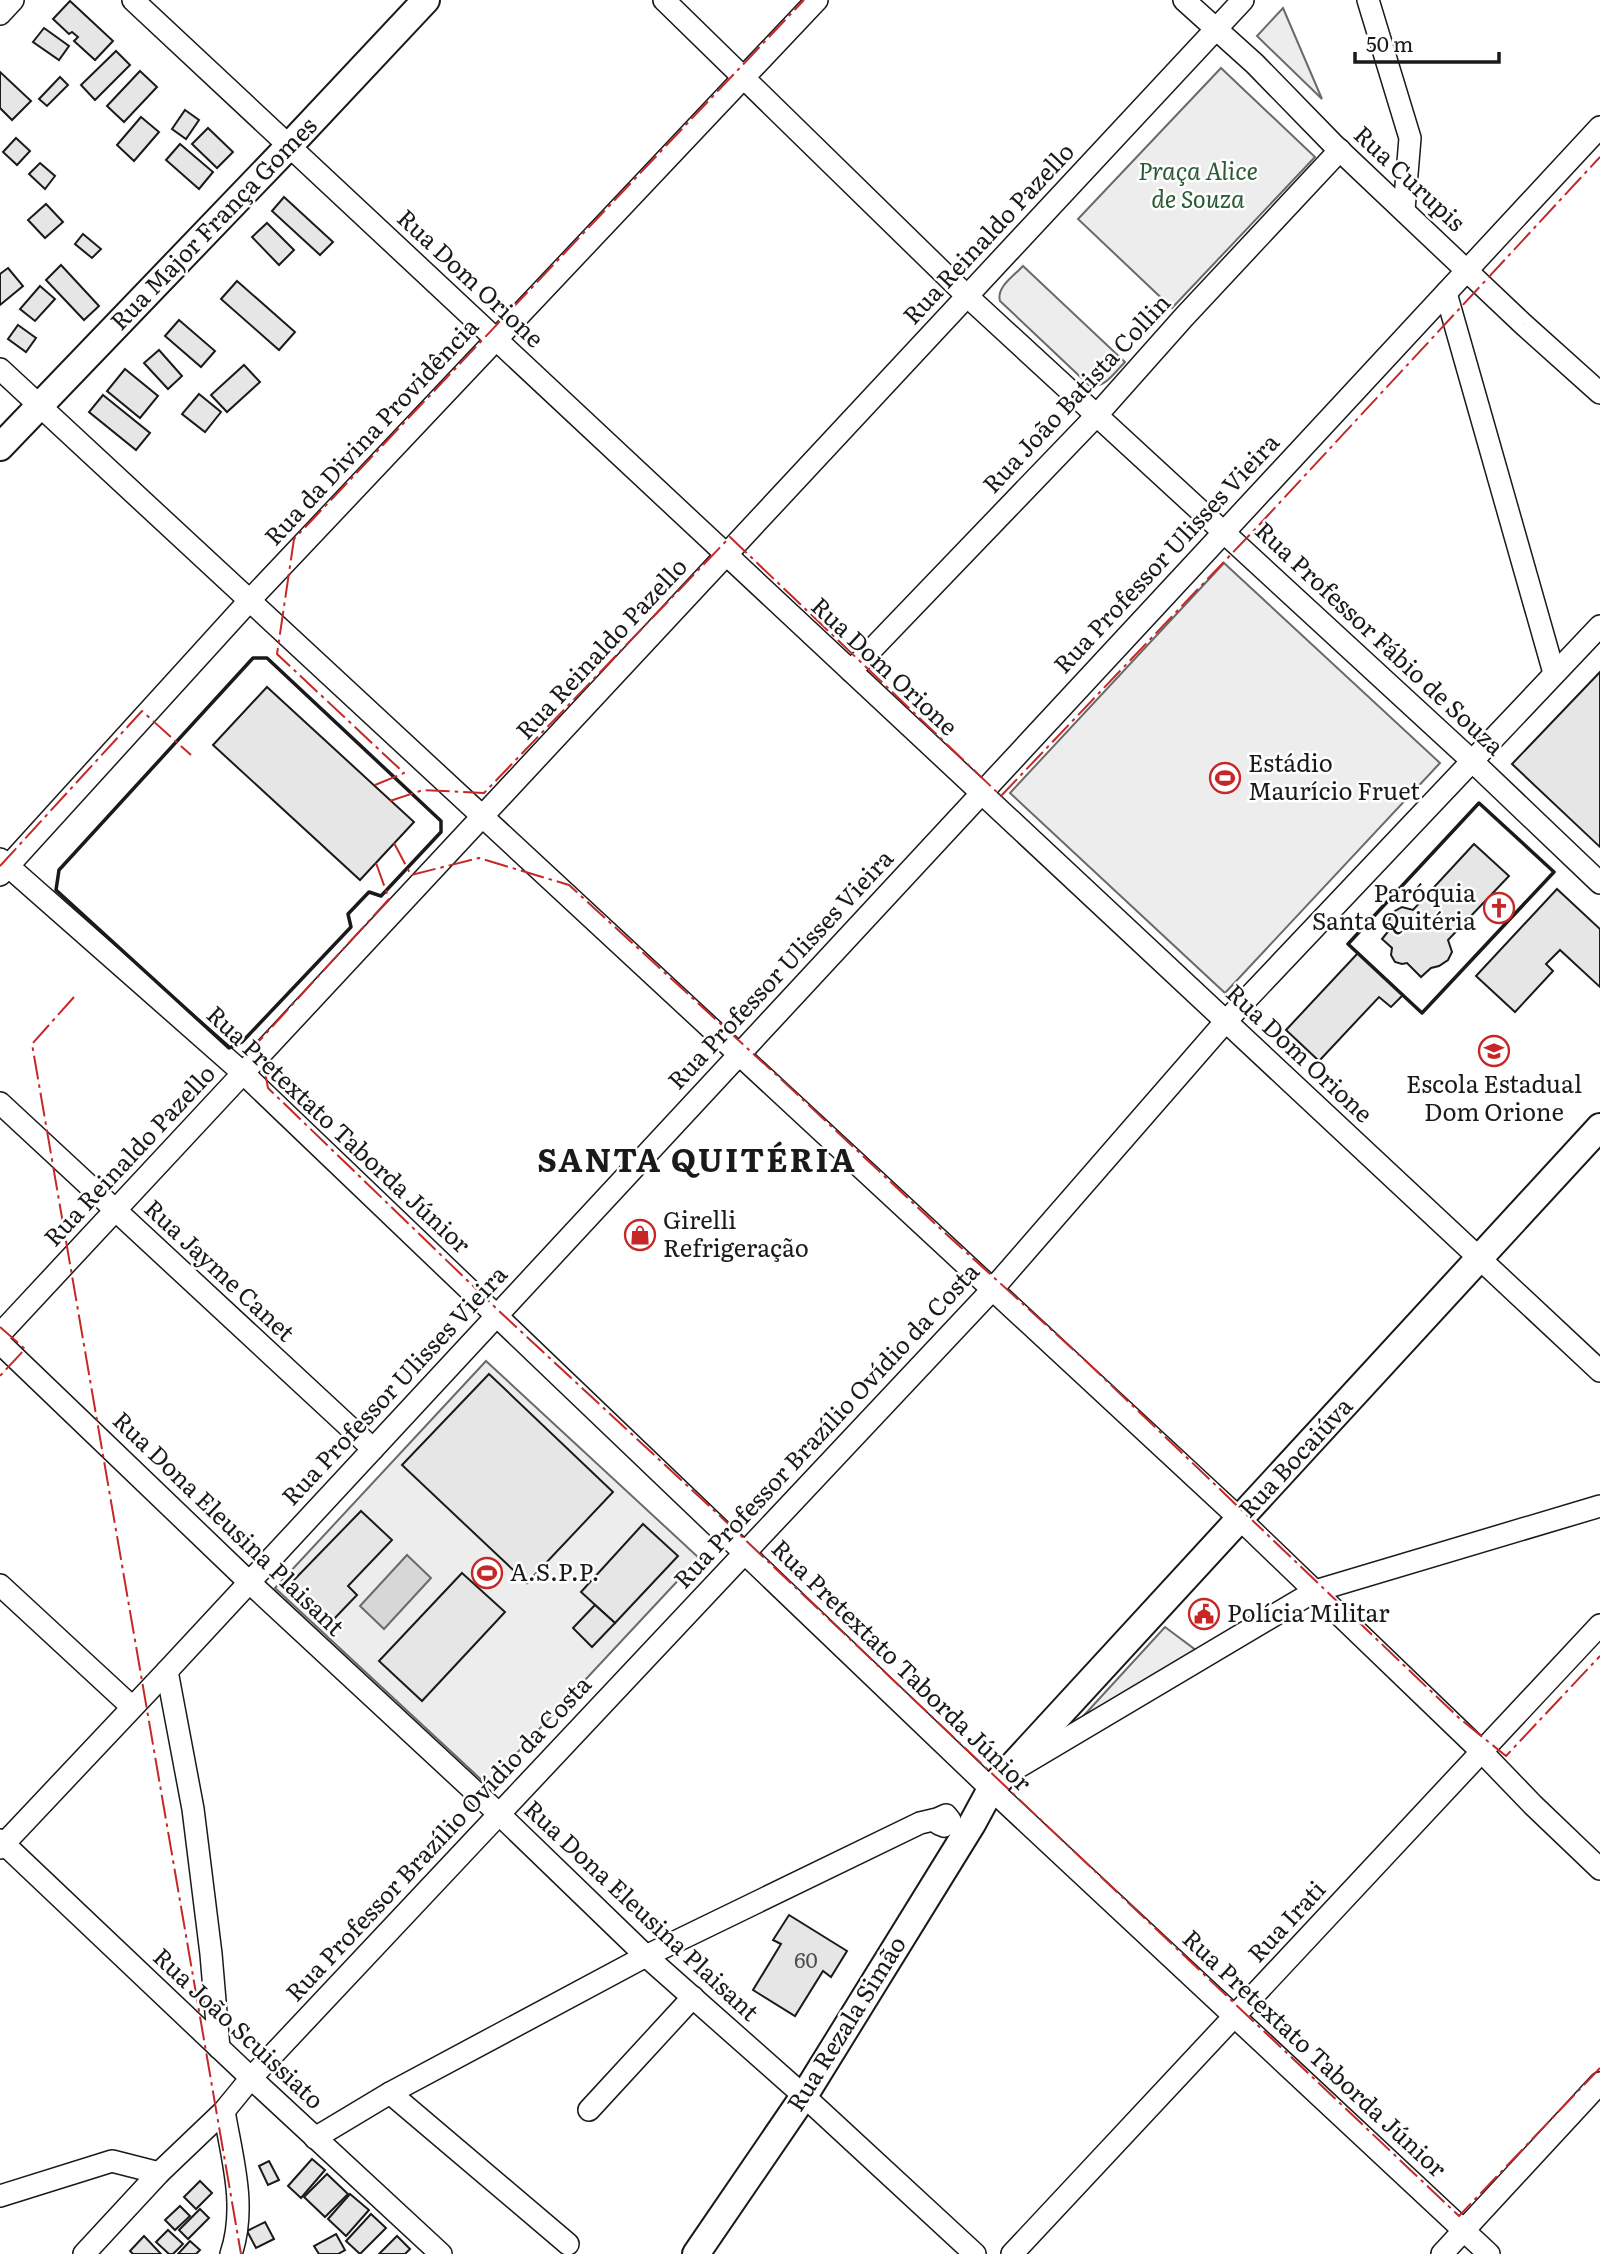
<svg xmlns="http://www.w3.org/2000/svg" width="1600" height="2254" viewBox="0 0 1600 2254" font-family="Literata,serif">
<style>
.green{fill:#ededed;stroke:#6a6a6a;stroke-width:2}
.water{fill:#d7d7d7;stroke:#6a6a6a;stroke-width:2}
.building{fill:#e6e6e6;stroke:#1a1a1a;stroke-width:2}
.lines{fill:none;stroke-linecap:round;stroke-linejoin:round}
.minor-casing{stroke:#1a1a1a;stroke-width:24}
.major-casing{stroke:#1a1a1a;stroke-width:30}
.minor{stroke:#fff;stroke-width:21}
.major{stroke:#fff;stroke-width:26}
.wall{stroke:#1a1a1a;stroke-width:3.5}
.power{stroke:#c62828;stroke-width:2;stroke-dasharray:24 5 3.5 5;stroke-linecap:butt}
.labels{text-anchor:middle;stroke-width:5;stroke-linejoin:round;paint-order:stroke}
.number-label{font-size:21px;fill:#4d4d4d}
.park-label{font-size:24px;font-style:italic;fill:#2b5a34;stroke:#fff}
.street-label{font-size:24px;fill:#1a1a1a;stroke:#fff}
.poi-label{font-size:24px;fill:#1a1a1a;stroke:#fff;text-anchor:start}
.district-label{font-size:32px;font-weight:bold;letter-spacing:2px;fill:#1a1a1a;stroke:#fff}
</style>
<rect width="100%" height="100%" fill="#fff"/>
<!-- green -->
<g class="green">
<path d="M 1283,8 L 1322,99 L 1257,36 Z"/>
<path d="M 1221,68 L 1315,157 L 1172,308 L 1078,219 Z"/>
<path d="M 1023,266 L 1125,362 C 1115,372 1104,390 1089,385 L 1000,301 C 996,287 1014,276 1023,266 Z"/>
<path d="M 1224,563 L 1440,763 L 1225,993 L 1010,793 Z"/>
<path d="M 486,1361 L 699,1558 L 487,1785 L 275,1588 Z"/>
<path d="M 1165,1627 L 1201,1654 L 1077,1723 Z"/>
</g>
<!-- water -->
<path class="water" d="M 407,1555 L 431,1578 L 384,1629 L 360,1606 Z"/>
<!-- building -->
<g class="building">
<path d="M 70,1 L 113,41 L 95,60 L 74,41 L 78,37 L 72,32 L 69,34 L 53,19 Z"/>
<path d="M 44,28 L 69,46 L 59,60 L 33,42 Z"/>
<path d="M 116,51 L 130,65 L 95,100 L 81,85 Z"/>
<path d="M 140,71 L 157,87 L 124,122 L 107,106 Z"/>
<path d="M 0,72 L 31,101 L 12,120 L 0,108 Z"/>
<path d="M 60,77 L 68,85 L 47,106 L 39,99 Z"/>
<path d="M 185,110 L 199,120 L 186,139 L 172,129 Z"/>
<path d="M 141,117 L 159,132 L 134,161 L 117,145 Z"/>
<path d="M 208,128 L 233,152 L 217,168 L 192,144 Z"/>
<path d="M 16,138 L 30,151 L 17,165 L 3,152 Z"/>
<path d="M 180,144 L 213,172 L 199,189 L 166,160 Z"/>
<path d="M 40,163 L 55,176 L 45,189 L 29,174 Z"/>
<path d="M 284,197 L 333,242 L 320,255 L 272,211 Z"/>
<path d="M 46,204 L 63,222 L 45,238 L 28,220 Z"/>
<path d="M 267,223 L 294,250 L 279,265 L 252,237 Z"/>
<path d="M 83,234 L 101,249 L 92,258 L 75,244 Z"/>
<path d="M 61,265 L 99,306 L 84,320 L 46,280 Z"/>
<path d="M 8,268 L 23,286 L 0,305 L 0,274 Z"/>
<path d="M 237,281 L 295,332 L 279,350 L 221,299 Z"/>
<path d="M 40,286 L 55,299 L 35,321 L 20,309 Z"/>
<path d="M 179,320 L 215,351 L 201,367 L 165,336 Z"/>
<path d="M 18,325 L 36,338 L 26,352 L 8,339 Z"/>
<path d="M 159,350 L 182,376 L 168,389 L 144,363 Z"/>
<path d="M 244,365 L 260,382 L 227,412 L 211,395 Z"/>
<path d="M 125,369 L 158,396 L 140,418 L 107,391 Z"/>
<path d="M 199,394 L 221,412 L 205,432 L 182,414 Z"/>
<path d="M 103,395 L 150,433 L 136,450 L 89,412 Z"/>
<path d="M 1600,672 L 1600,847 L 1512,764 Z"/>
<path d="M 267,687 L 414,822 L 360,880 L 213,745 Z"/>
<path d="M 1474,844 L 1509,876 L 1448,940 L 1452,952 L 1448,960 L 1439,966 L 1431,968 L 1421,977 L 1407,963 L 1402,964 L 1395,962 L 1391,955 L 1392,948 L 1382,939 L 1391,928 L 1389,921 L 1390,917 L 1395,911 L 1402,907 L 1413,910 Z"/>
<path d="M 1557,889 L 1600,929 L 1600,987 L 1560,950 L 1546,964 L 1553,971 L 1515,1012 L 1476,976 Z"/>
<path d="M 1358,953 L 1403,995 L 1391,1007 L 1379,997 L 1319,1061 L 1286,1030 Z"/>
<path d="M 489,1374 L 613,1492 L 527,1583 L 402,1465 Z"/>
<path d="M 361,1511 L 392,1540 L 348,1586 L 357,1595 L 331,1622 L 291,1583 Z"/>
<path d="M 643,1524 L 678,1556 L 615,1623 L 581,1592 Z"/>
<path d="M 462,1573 L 505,1612 L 422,1701 L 379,1661 Z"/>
<path d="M 595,1605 L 615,1623 L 592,1647 L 573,1628 Z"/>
<path d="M 789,1915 L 847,1951 L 831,1977 L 823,1971 L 795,2016 L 753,1990 L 781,1944 L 773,1940 Z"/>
<path d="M 312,2159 L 325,2170 L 301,2198 L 288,2186 Z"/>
<path d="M 269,2161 L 279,2180 L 268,2185 L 259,2166 Z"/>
<path d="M 327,2174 L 348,2194 L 325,2217 L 304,2197 Z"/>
<path d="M 200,2181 L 212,2193 L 196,2209 L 184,2197 Z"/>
<path d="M 350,2194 L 369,2210 L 346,2236 L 328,2219 Z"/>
<path d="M 180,2206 L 190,2216 L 175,2230 L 165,2220 Z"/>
<path d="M 200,2209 L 209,2218 L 188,2239 L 179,2230 Z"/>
<path d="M 371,2214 L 386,2228 L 360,2254 L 346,2241 Z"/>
<path d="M 265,2222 L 274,2239 L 256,2248 L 247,2231 Z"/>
<path d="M 168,2230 L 183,2244 L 173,2254 L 169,2254 L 156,2242 Z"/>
<path d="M 336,2234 L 345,2250 L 338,2254 L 319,2254 L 314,2246 Z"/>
<path d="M 144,2236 L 161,2254 L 133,2254 L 130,2251 Z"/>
<path d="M 397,2236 L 410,2249 L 405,2254 L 379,2254 Z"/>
<path d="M 190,2241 L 200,2250 L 196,2254 L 178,2254 Z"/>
</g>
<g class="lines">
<!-- minor casing -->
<g class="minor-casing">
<g id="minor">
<path d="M 133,0 L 1600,1371"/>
<path d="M 664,0 L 967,296 L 1471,760 L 1600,883"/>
<path d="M 1184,0 L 1255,64 L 1333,144 L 1523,324 L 1600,393"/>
<path d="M 1368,0 L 1410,138 L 1404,210"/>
<path d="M 0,14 L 13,0"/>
<path d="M 1446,293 L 1554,673"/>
<path d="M 0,369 L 1240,1519 L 1482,1752 L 1533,1805 L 1600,1869"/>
<path d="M 851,671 L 1096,416 L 1184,317 L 1340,150"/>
<path d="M 0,859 L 243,1073 L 991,1789 L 1489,2254"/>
<path d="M 0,875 L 249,601 L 817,0"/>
<path d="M 0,1103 L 373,1449"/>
<path d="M 0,1334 L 1243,0"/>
<path d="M 0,1343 L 249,1582 L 499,1814 L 646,1956 L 804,2096 L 975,2254"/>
<path d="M 0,1585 L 132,1707"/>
<path d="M 167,1671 L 193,1809 L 211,1954 L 219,2048"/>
<path d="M 1017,1768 L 1315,1591 L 1600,1506"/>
<path d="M 0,1840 L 251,2078 L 441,2254"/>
<path d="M 0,1848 L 167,1671 L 1600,127"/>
<path d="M 390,2093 L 568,2244"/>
<path d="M 589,2110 L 693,1997"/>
<path d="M 224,2111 C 232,2158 247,2207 231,2254"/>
<path d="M 315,2138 L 390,2093 L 646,1956 L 920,1823 L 937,1819 L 939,1824 L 944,1826 L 950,1820 L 946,1815 L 937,1819"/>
<path d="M 0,2196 L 112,2161 L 159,2173"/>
<path d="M 84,2254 L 159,2173 L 224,2111 L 251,2078 L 991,1291 L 1226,1021 L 1600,626"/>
<path d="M 1012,2254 L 1600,1625"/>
<path d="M 1442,2254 L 1600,2083"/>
</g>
</g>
<!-- major casing -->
<g class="major-casing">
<g id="major">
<path d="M 0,447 L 289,146 L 426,0"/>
<path d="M 696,2254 L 804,2096 L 972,1824 L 991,1789 L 1600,1127"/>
</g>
</g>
<!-- minor -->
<use href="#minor" class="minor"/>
<!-- major -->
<use href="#major" class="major"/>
<!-- wall -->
<g class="wall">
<path d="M 253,658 L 267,658 L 441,821 L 441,832 L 381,896 L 369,892 L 348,914 L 351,927 L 242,1042 L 229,1048 L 56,890 L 59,870 Z"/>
<path d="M 1479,803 L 1554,872 L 1422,1013 L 1348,944 Z"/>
</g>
<!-- power -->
<g class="power">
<path d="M 375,785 L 404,773 L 277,654 L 294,539 L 804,0"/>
<path d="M 390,801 L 423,790 L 484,793 L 730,537 L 1001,796 L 1259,525 L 1600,157"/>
<path d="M 394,843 L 411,875 L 479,858 L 569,885 L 783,1081 L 945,1233 L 1089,1364 L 1459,1718 L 1506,1756 L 1600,1656"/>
<path d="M 376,863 L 389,899 L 259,1041 L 268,1088 L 499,1311 L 720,1516 L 1459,2216 L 1600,2068"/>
<path d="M 0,866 L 142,711 L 191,755"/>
<path d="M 74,997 L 32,1044 L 241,2254"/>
<path d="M 0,1327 L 25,1349 L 0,1376"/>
</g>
</g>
<!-- icons -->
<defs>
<g id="stadium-ring" transform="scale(1.575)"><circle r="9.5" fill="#fff" stroke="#c62828" stroke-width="1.5"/><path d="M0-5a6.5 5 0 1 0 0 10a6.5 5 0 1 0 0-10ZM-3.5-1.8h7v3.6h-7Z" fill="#c62828"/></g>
<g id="church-ring" transform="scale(1.575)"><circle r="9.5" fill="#fff" stroke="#c62828" stroke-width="1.5"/><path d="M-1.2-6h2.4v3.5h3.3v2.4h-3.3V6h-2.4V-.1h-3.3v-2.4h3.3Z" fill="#c62828"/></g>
<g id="school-ring" transform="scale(1.575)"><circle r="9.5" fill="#fff" stroke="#c62828" stroke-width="1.5"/><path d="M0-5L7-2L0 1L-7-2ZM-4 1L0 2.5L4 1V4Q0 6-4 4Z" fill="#c62828"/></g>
<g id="shop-ring" transform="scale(1.575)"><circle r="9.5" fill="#fff" stroke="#c62828" stroke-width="1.5"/><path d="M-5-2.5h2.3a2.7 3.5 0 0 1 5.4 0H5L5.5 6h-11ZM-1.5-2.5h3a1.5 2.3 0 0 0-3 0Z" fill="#c62828"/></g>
<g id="civic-ring" transform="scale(1.575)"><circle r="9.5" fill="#fff" stroke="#c62828" stroke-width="1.5"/><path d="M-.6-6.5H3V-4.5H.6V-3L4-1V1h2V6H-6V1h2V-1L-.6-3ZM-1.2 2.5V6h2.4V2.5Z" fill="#c62828"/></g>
</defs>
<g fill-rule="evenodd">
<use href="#stadium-ring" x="1225" y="778"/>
<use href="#church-ring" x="1499" y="908"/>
<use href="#school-ring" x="1494" y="1051"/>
<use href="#shop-ring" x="640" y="1235"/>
<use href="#stadium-ring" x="487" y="1573"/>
<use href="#civic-ring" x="1204" y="1614"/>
</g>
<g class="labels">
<!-- number labels -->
<g class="number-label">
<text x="806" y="1968">60</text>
</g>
<!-- park labels -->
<g class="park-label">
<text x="1198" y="180">Praça Alice<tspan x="1198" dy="28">de Souza</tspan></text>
</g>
<!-- street labels -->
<g class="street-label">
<text transform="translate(1409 179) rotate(43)" y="8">Rua Curupis</text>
<text transform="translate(214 224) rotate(-46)" y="8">Rua Major França Gomes</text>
<text transform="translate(989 234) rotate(-47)" y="8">Rua Reinaldo Pazello</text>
<text transform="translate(470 279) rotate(43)" y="8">Rua Dom Orione</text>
<text transform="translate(1077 394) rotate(-47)" y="8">Rua João Batista Collin</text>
<text transform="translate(372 432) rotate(-47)" y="8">Rua da Divina Providência</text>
<text transform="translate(1167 554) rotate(-47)" y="8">Rua Professor Ulisses Vieira</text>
<text transform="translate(1379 639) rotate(43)" y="8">Rua Professor Fábio de Souza</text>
<text transform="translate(602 649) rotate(-47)" y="8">Rua Reinaldo Pazello</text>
<text transform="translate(884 667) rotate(43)" y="8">Rua Dom Orione</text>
<text transform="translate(781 970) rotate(-47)" y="8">Rua Professor Ulisses Vieira</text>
<text transform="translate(1299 1054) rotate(43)" y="8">Rua Dom Orione</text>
<text transform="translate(338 1130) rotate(43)" y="8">Rua Pretextato Taborda Júnior</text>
<text transform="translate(130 1156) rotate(-47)" y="8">Rua Reinaldo Pazello</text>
<text transform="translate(219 1271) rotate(43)" y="8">Rua Jayme Canet</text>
<text transform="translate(395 1386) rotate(-47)" y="8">Rua Professor Ulisses Vieira</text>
<text transform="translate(827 1426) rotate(-47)" y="8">Rua Professor Brazílio Ovídio da Costa</text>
<text transform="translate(1296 1458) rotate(-47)" y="8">Rua Bocaiúva</text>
<text transform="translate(228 1524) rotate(44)" y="8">Rua Dona Eleusina Plaisant</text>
<text transform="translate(901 1666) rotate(44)" y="8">Rua Pretextato Taborda Júnior</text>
<text transform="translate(439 1839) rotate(-47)" y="8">Rua Professor Brazílio Ovídio da Costa</text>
<text transform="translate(641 1911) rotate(43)" y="8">Rua Dona Eleusina Plaisant</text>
<text transform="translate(1287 1922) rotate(-47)" y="8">Rua Irati</text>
<text transform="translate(847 2024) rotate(-58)" y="8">Rua Rezala Simão</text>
<text transform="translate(238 2029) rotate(43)" y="8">Rua João Scuissiato</text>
<text transform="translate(1314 2054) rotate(43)" y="8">Rua Pretextato Taborda Júnior</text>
</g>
<!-- poi labels -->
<g class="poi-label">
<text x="1248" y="772">Estádio<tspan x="1248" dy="28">Maurício Fruet</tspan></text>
<text x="1476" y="902" text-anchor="end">Paróquia<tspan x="1476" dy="28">Santa Quitéria</tspan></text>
<text x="1494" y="1093" text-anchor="middle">Escola Estadual<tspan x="1494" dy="28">Dom Orione</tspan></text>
<text x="663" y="1229">Girelli<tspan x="663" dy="28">Refrigeração</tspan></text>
<text x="510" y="1581">A.S.P.P.</text>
<text x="1227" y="1622">Polícia Militar</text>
</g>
<!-- district labels -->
<g class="district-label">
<text x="697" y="1172">SANTA QUITÉRIA</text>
</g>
</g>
<!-- scale -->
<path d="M1355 52v10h144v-10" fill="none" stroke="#1a1a1a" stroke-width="3.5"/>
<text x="1366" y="52" font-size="21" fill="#1a1a1a" stroke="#ffffff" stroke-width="5" paint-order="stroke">50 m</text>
</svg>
